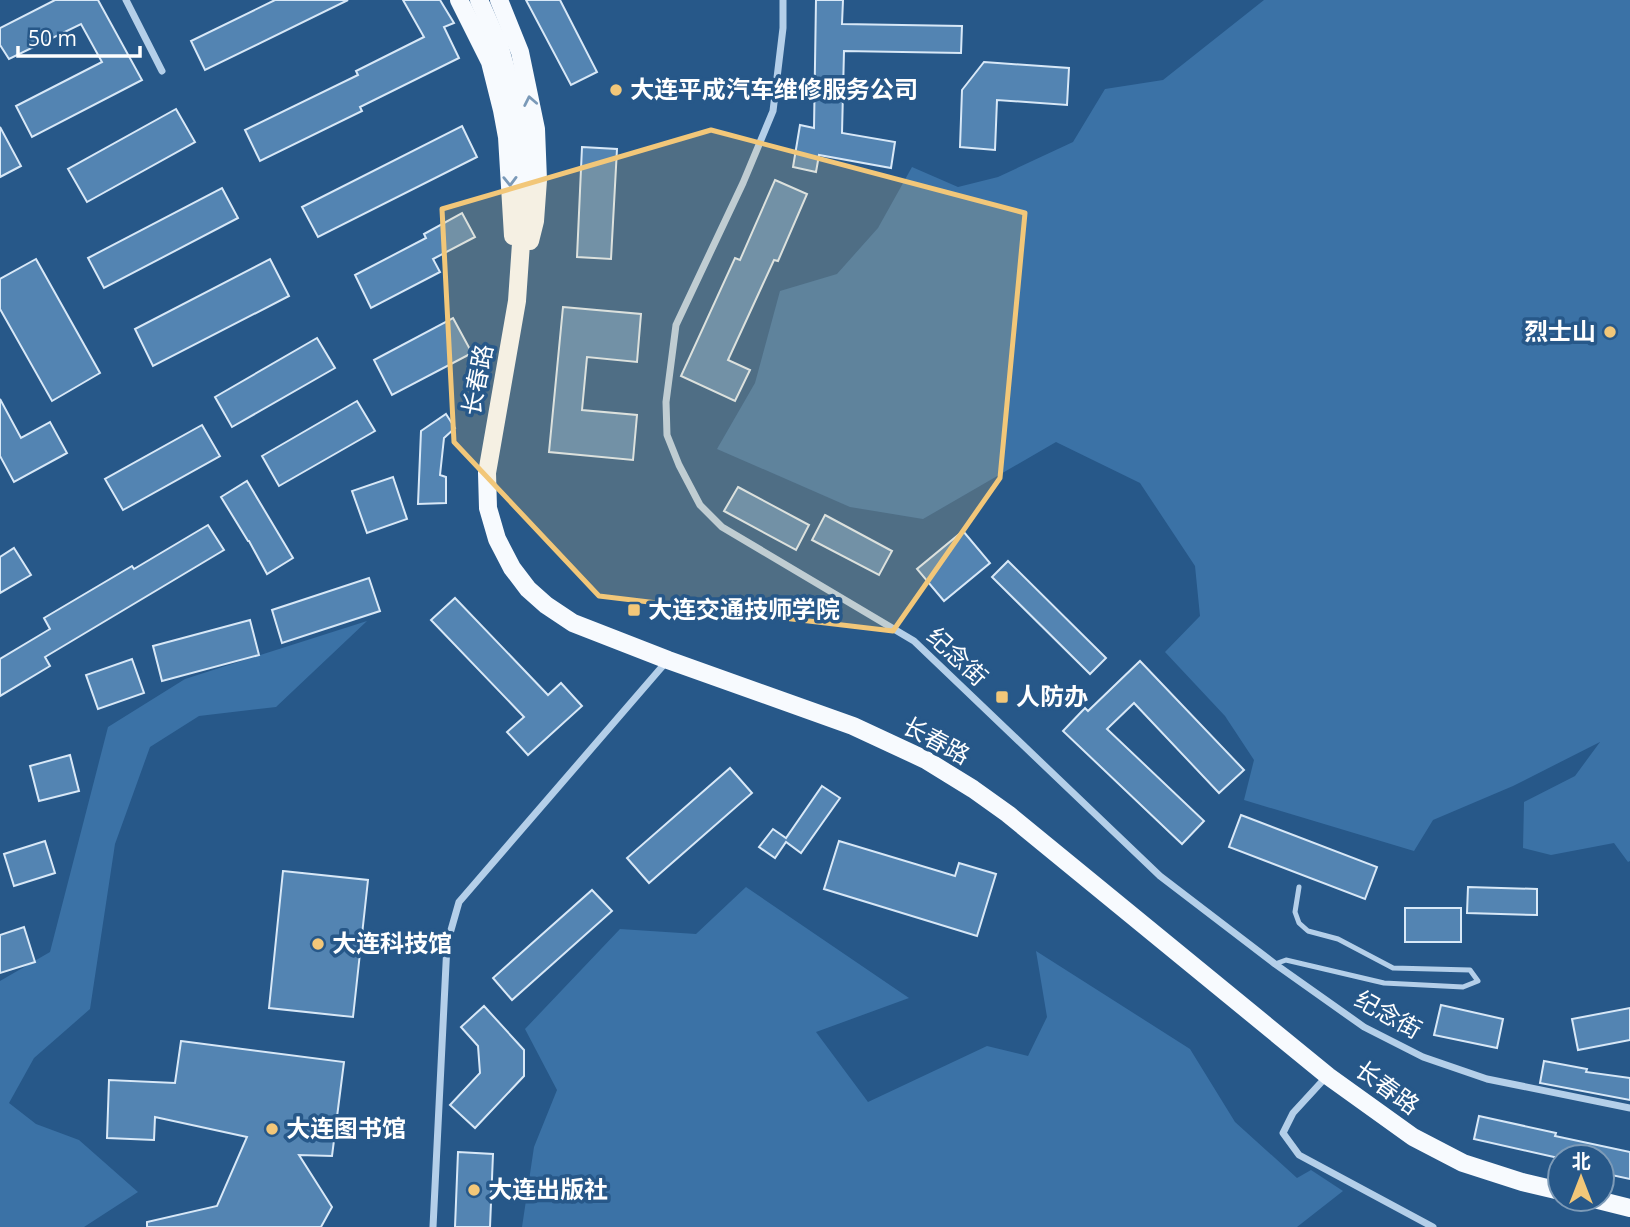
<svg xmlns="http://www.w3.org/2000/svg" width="1630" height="1227" viewBox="0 0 1630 1227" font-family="'Open Sans','Noto Sans SC',sans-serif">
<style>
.green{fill:#3b72a6}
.building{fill:#5384b2;stroke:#d8e8f7;stroke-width:2}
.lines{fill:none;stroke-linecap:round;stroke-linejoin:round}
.service{stroke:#b4cfe9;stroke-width:5}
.minor{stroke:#b4cfe9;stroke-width:7}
.primary{stroke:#f7fafe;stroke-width:18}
.oneway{stroke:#7a99b8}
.marked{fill:#f2c779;fill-opacity:0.2;stroke:#f2c779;stroke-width:5;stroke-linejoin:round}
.poi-dot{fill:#f2c779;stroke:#275889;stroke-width:2.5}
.labels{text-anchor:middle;stroke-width:7;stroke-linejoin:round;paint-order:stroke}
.poi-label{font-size:24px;font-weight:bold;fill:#fff;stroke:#275889;text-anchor:start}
.street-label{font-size:24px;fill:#fff;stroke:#275889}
</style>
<rect width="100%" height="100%" fill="#275889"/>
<!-- green -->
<g class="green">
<path d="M 1264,0 L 1630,0 L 1630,861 L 1628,862 L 1614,843 L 1551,855 L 1523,848 L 1524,802 L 1575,776 L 1600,742 L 1513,786 L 1433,820 L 1414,851 L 1244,800 L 1254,760 L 1225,716 L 1165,652 L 1200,616 L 1195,566 L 1140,483 L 1056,442 L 923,519 L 850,507 L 717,449 L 755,383 L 780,291 L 837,274 L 878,228 L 912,167 L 958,187 L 998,177 L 1073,142 L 1105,89 L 1163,80 Z"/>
<path d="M 367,621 L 276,707 L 199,716 L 150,747 L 115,844 L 90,1009 L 34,1058 L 9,1103 L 36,1124 L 79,1140 L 138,1192 L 84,1227 L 0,1227 L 0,981 L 50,952 L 108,727 L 185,679 Z"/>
<path d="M 746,887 L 909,998 L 816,1032 L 868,1102 L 987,1046 L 1028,1056 L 1047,1017 L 1036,951 L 1190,1049 L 1235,1122 L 1297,1178 L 1311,1170 L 1343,1191 L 1297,1227 L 522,1227 L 534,1147 L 557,1090 L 525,1029 L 620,929 L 696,934 Z"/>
</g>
<!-- building -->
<g class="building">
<path d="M 55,0 L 98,0 L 142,80 L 32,137 L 16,106 L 102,62 L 81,24 L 9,59 L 0,45 L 0,28 Z"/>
<path d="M 275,0 L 348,0 L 205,70 L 191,41 Z"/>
<path d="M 403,0 L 440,0 L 454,23 L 444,27 L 459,58 L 360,107 L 362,111 L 260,161 L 245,130 L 358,75 L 356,71 L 424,37 Z"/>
<path d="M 526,0 L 560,0 L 597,72 L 571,85 Z"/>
<path d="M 816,0 L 843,0 L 842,24 L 962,26 L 961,53 L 844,51 L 842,133 L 895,142 L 891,168 L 819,155 L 816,172 L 793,167 L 800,125 L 814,128 Z"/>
<path d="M 984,62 L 1069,68 L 1067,105 L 997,100 L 995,150 L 960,147 L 962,90 Z"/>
<path d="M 176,109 L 195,142 L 87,202 L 68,169 Z"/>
<path d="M 462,126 L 477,157 L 318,237 L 302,207 Z"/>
<path d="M 0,127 L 21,166 L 0,177 Z"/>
<path d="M 582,147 L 617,149 L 611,259 L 577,257 Z"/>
<path d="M 775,180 L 807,194 L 778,261 L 774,260 L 728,360 L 750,370 L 735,401 L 681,376 L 735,258 L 740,260 Z"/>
<path d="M 222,188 L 238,218 L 104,288 L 88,258 Z"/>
<path d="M 462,213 L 475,237 L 433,259 L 440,272 L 371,308 L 355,275 L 426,238 L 424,234 Z"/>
<path d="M 36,259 L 100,373 L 52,401 L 0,309 L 0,279 Z"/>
<path d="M 270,259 L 289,296 L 153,366 L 135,329 Z"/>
<path d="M 563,307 L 641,314 L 637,362 L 587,357 L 582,410 L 637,415 L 633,460 L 549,452 Z"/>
<path d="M 453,318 L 472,353 L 392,395 L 374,360 Z"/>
<path d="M 317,338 L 335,368 L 232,427 L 215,397 Z"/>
<path d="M 0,399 L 21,438 L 50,422 L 67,453 L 14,482 L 0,456 Z"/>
<path d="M 357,401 L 375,431 L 279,486 L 262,456 Z"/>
<path d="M 446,414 L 455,428 L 444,438 L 440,475 L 446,477 L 446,503 L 418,504 L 421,431 Z"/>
<path d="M 202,425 L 220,456 L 123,510 L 105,479 Z"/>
<path d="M 393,477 L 407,519 L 367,533 L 352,491 Z"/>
<path d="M 247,481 L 293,558 L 267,574 L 249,541 L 248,541 L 221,497 Z"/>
<path d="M 738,487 L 809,525 L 796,550 L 724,511 Z"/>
<path d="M 825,515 L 892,551 L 879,575 L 812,540 Z"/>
<path d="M 208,525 L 224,550 L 45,657 L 50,666 L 0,696 L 0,659 L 50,629 L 44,618 L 132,566 L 134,569 Z"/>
<path d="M 963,531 L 990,563 L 944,601 L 917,569 Z"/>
<path d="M 14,548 L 31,575 L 0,593 L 0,557 Z"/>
<path d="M 1008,561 L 1106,658 L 1090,674 L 992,577 Z"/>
<path d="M 369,578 L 380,611 L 282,643 L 272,610 Z"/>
<path d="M 455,598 L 548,695 L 561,683 L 582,706 L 528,755 L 507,732 L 524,717 L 431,620 Z"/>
<path d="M 250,620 L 259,655 L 162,681 L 153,646 Z"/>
<path d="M 132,659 L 144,693 L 98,709 L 86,675 Z"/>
<path d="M 1140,661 L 1244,770 L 1219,793 L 1134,703 L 1107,729 L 1204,821 L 1182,844 L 1063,731 L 1085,708 L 1088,711 Z"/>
<path d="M 70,755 L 79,791 L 39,801 L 30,766 Z"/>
<path d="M 730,768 L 752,793 L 649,883 L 627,858 Z"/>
<path d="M 822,786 L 840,798 L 801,853 L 786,842 L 775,858 L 759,847 L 773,829 L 786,838 Z"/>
<path d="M 1241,815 L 1377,867 L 1365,899 L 1229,847 Z"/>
<path d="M 45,841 L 55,873 L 14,886 L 4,854 Z"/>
<path d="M 839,841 L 955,876 L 959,863 L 996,874 L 977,936 L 824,889 Z"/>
<path d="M 283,871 L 368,880 L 353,1017 L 269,1008 Z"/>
<path d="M 1468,887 L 1537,889 L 1537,915 L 1467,913 Z"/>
<path d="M 592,890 L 612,911 L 512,1000 L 493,978 Z"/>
<rect x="1405" y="908" width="56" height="34"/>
<path d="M 24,927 L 35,962 L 0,973 L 0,935 Z"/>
<path d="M 1441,1005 L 1503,1019 L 1497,1048 L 1434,1035 Z"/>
<path d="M 484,1006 L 524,1050 L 524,1076 L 475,1128 L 450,1105 L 480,1073 L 478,1046 L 461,1027 Z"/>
<path d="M 1630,1008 L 1630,1040 L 1578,1050 L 1572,1019 Z"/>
<path d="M 181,1041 L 344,1062 L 332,1156 L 299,1155 L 332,1207 L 321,1227 L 147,1227 L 147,1222 L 217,1206 L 247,1137 L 155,1117 L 154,1140 L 107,1138 L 109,1080 L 175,1083 Z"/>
<path d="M 1544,1061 L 1587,1069 L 1586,1072 L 1630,1078 L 1630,1100 L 1540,1083 Z"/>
<path d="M 1479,1116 L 1556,1133 L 1555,1136 L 1630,1152 L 1630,1179 L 1602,1173 L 1602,1157 L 1554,1157 L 1474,1139 Z"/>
<path d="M 458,1152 L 493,1154 L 490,1227 L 455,1227 Z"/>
</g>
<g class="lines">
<!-- service -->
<path class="service" d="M 1275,964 L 1286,960 L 1384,983 L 1463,987 L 1478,981 L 1470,970 L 1393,968 L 1338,939 L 1308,931 L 1299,923 L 1295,912 L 1299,887"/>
<!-- minor -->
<g class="minor">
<path d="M 126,0 L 162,71"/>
<path d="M 783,0 L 783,28 L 773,111 L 743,183 L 676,325 L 666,402 L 667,435 L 679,465 L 700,505 L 722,527 L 914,641 L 1160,876 L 1275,964 L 1364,1027 L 1423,1057 L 1487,1079 L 1630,1108"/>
<path d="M 1327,1076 L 1293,1113 L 1283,1133 L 1299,1155 L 1433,1227"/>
<path d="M 433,1227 L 447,944 L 459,902 L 667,661"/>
</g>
<!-- primary -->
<g class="primary">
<path d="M 459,0 L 490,62 L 502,110 L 507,137 L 513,236"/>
<path d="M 479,0 L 499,45 L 516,105 L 526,171 L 517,301 L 487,473 L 488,508 L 497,539 L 512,568 L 528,589 L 546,605 L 573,623 L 668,660 L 853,726 L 926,760 L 973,789 L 1008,814 L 1328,1076 L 1413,1137 L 1463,1163 L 1522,1182 L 1560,1191"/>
<path d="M 499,0 L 520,52 L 536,129 L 538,180 L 535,221 L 530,241"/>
<path d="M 1594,1199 L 1630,1208"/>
</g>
</g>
<!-- one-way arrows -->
<defs><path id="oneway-chevron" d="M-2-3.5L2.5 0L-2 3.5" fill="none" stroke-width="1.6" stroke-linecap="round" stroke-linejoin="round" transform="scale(1.75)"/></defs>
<g class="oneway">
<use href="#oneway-chevron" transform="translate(530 101) rotate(-101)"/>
<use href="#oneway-chevron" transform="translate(510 181) rotate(89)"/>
</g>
<!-- marked area -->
<path class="marked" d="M 711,130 L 1025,213 L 1000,478 L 893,631 L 599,596 L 454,442 L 442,209 Z"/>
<!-- markers -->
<g class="poi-dot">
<circle cx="616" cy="90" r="7"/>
<circle cx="1610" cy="332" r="7"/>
<rect x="627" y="603" width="14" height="14" rx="3.5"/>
<rect x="995" y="690" width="14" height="14" rx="3.5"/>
<circle cx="318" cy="944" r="7"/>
<circle cx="272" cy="1129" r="7"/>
<circle cx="474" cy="1190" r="7"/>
</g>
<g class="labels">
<!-- poi labels -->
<g class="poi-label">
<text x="630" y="98">大连平成汽车维修服务公司</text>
<text x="1596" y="340" text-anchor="end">烈士山</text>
<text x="648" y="618">大连交通技师学院</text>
<text x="1016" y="705">人防办</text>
<text x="332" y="952">大连科技馆</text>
<text x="286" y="1137">大连图书馆</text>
<text x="488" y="1198">大连出版社</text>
</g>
<!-- street labels -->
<g class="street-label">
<text transform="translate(478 380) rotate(-79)" y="8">长春路</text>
<text transform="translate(957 657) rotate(43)" y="8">纪念街</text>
<text transform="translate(936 741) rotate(28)" y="8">长春路</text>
<text transform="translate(1388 1015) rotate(29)" y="8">纪念街</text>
<text transform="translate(1387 1088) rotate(36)" y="8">长春路</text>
</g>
</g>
<!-- north arrow -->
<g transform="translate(1581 1178)"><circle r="33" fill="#275889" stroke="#7d9bb8" stroke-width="2"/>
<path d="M0-5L12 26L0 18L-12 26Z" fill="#f2c779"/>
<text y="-10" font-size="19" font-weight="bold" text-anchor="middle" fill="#ffffff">北</text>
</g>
<!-- scale -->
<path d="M18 46v10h122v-10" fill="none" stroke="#ffffff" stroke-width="3.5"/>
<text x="28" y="46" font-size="21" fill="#ffffff" stroke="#275889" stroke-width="5" paint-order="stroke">50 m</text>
</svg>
